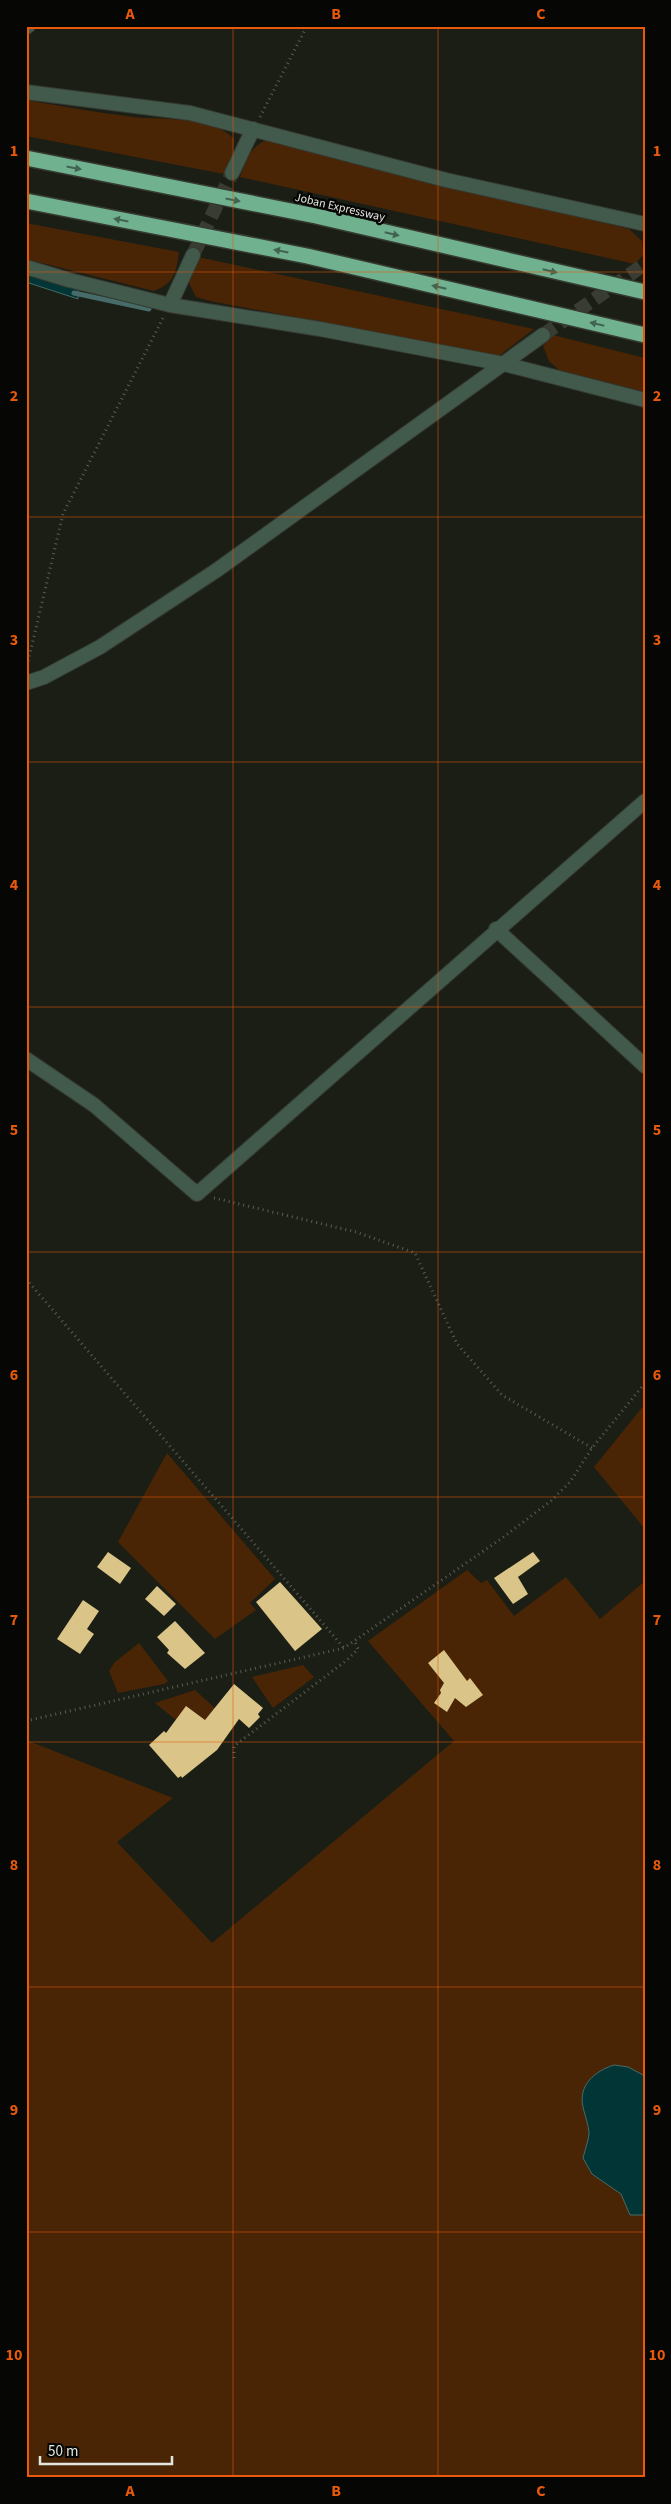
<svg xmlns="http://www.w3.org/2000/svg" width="671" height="2504" viewBox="0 0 671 2504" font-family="'Source Sans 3',sans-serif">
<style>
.green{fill:#492506}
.water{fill:#023636;stroke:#466b69}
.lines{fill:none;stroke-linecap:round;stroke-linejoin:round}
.stream{stroke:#466b69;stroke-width:5}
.building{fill:#dac487}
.minor-tunnel{stroke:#383c33;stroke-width:14;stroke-dasharray:14 7;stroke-linecap:butt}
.minor-casing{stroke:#363a31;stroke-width:16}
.motorway-casing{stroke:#363a31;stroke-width:18}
.path{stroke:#5b5e56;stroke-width:3;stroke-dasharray:1 4;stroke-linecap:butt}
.minor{stroke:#415a4c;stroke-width:14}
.motorway{stroke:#70b18f;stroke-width:15}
.oneway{fill:#406451}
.grid{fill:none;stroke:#e8590c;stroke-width:1;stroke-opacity:0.55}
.labels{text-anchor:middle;stroke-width:5;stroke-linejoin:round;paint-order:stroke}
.street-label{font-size:12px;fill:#e4e6e0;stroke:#060705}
.neatline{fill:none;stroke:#e8590c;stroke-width:2}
.grid-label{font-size:16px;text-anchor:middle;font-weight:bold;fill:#e8590c}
</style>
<rect width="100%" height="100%" fill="#1a1e15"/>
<!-- green -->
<g class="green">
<path d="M 26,100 C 62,106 98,113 134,117 C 164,121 211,114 234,139 L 233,157 L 224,174 L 26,136 Z"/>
<path d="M 269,139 L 629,229 L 642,241 L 643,255 L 635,264 L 240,177 C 247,159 250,146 269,139 Z"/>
<path d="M 26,223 L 179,252 C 176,272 175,283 154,291 L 26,259 Z"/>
<path d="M 198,257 L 534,329 L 499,356 L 210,301 L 196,297 L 187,279 Z"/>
<path d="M 553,335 L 645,358 L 645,392 L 559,370 L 549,361 L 543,346 Z"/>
<path d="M 645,1404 L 645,1529 L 594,1467 Z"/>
<path d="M 167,1453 L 275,1579 L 250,1603 L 256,1610 L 215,1639 L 118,1542 Z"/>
<path d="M 467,1570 L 481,1583 L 487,1580 L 514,1616 L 566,1577 L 600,1619 L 645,1581 L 645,2478 L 26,2478 L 26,1740 L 173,1798 L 117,1842 L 212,1943 L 454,1741 L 368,1641 Z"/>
<path d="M 139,1643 L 168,1681 L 164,1684 L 118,1693 L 109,1671 L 115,1662 Z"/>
<path d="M 303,1665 L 314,1677 L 273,1708 L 252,1677 Z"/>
<path d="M 195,1690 L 216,1709 L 196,1736 L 155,1703 Z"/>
</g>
<!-- water -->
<g class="water">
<path d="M 26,272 L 78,289 L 78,299 L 26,282 Z"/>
<path d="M 614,2065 L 628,2067 L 645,2076 L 645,2215 L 630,2215 L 621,2194 L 592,2174 L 583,2158 C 585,2150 588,2142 589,2134 C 589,2126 585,2116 583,2107 C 578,2085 595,2071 614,2065 Z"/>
</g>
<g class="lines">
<!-- stream -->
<path class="stream" d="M 74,293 L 149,309"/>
</g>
<!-- building -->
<g class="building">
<path d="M 108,1552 L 131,1568 L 120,1584 L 97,1567 Z"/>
<path d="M 533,1552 L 540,1561 L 518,1577 L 528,1594 L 513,1604 L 494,1578 Z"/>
<path d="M 280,1582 L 322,1629 L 295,1651 L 256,1602 Z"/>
<path d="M 157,1586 L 176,1604 L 164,1616 L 145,1599 Z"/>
<path d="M 83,1600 L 99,1611 L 87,1629 L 94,1634 L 80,1654 L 57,1639 Z"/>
<path d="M 175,1621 L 205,1653 L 185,1669 L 167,1653 L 169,1650 L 157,1637 Z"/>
<path d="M 444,1650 L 467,1681 L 470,1678 L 483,1695 L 466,1707 L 455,1698 L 447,1712 L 434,1703 L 441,1693 L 440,1690 L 444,1683 L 428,1663 Z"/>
<path d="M 234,1684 L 263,1708 L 258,1714 L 260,1717 L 249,1728 L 239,1719 L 217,1750 L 182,1778 L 181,1776 L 178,1778 L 149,1745 L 164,1731 L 166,1733 L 186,1706 L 205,1720 Z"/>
</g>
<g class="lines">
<!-- minor-tunnel -->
<g class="minor-tunnel">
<path d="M 193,255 L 232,173"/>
<path d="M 543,335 L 645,264"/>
</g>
<!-- minor casing -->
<g class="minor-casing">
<g id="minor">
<path d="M 26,27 L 28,26"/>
<path d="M 26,92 L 190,113 L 446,180 L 645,224"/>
<path d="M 232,173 L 253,129"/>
<path d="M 26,267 L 69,280 L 170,305 L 320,329 L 504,364 L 645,400"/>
<path d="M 170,305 L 193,255"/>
<path d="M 26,683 L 44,677 L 100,647 L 217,570 L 543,335"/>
<path d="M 496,929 L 645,1066"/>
<path d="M 26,1059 L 94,1105 L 197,1194 L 645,801"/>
</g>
</g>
<!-- motorway casing -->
<g class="motorway-casing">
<g id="motorway">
<path d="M 26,158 L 316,216 L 645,292"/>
<path d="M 26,201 L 307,256 L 645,335"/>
</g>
</g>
<!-- path -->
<g class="path">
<path d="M 260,117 L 307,26"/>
<path d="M 27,666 L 63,514 L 163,318"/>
<path d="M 214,1198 L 356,1232 L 415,1253 L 457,1344 L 502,1395 L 592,1448"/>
<path d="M 26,1279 L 344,1648"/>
<path d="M 26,1721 L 344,1648 L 505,1536 L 552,1500 L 570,1482 L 592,1448 L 645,1383"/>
<path d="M 234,1758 L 234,1746 L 347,1660 L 358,1649 L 355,1642"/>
</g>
<!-- minor -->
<use href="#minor" class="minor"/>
<!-- motorway -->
<use href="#motorway" class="motorway"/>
</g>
<!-- one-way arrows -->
<defs><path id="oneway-solid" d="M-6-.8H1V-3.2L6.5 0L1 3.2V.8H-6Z" transform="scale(1.25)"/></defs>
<g class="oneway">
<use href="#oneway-solid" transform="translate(74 168) rotate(11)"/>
<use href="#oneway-solid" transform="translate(233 200) rotate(11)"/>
<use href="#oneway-solid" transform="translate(121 220) rotate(-169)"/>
<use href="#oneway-solid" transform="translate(392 234) rotate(13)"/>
<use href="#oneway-solid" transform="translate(281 251) rotate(-169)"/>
<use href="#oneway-solid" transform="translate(550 271) rotate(13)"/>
<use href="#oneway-solid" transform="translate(439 287) rotate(-167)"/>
<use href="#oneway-solid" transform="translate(597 324) rotate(-167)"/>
</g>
<!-- grid -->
<path class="grid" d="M 233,26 L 233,2478M 438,26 L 438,2478M 26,272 L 645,272M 26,517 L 645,517M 26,762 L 645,762M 26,1007 L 645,1007M 26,1252 L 645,1252M 26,1497 L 645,1497M 26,1742 L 645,1742M 26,1987 L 645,1987M 26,2232 L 645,2232"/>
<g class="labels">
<!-- street labels -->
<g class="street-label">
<text transform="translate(340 207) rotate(13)" y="4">Joban Expressway</text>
</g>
</g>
<!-- border -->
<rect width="671" height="2504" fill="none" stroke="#060705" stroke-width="55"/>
<!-- scale -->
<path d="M40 2456v8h132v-8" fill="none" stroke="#e4e6e0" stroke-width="2.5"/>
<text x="48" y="2456" font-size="15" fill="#e4e6e0" stroke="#060705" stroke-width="4" paint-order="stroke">50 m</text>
<rect x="28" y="28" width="616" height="2448" class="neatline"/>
<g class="grid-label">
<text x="130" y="19">A</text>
<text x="336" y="19">B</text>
<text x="541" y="19">C</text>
<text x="14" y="156">1</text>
<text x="657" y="156">1</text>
<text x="14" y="401">2</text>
<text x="657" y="401">2</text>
<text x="14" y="645">3</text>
<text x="657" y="645">3</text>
<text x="14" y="890">4</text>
<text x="657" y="890">4</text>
<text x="14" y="1135">5</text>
<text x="657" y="1135">5</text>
<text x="14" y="1380">6</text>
<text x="657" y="1380">6</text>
<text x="14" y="1625">7</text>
<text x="657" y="1625">7</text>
<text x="14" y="1870">8</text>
<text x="657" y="1870">8</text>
<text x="14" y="2115">9</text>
<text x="657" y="2115">9</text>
<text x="14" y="2360">10</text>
<text x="657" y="2360">10</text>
<text x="130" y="2496">A</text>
<text x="336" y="2496">B</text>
<text x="541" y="2496">C</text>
</g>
</svg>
